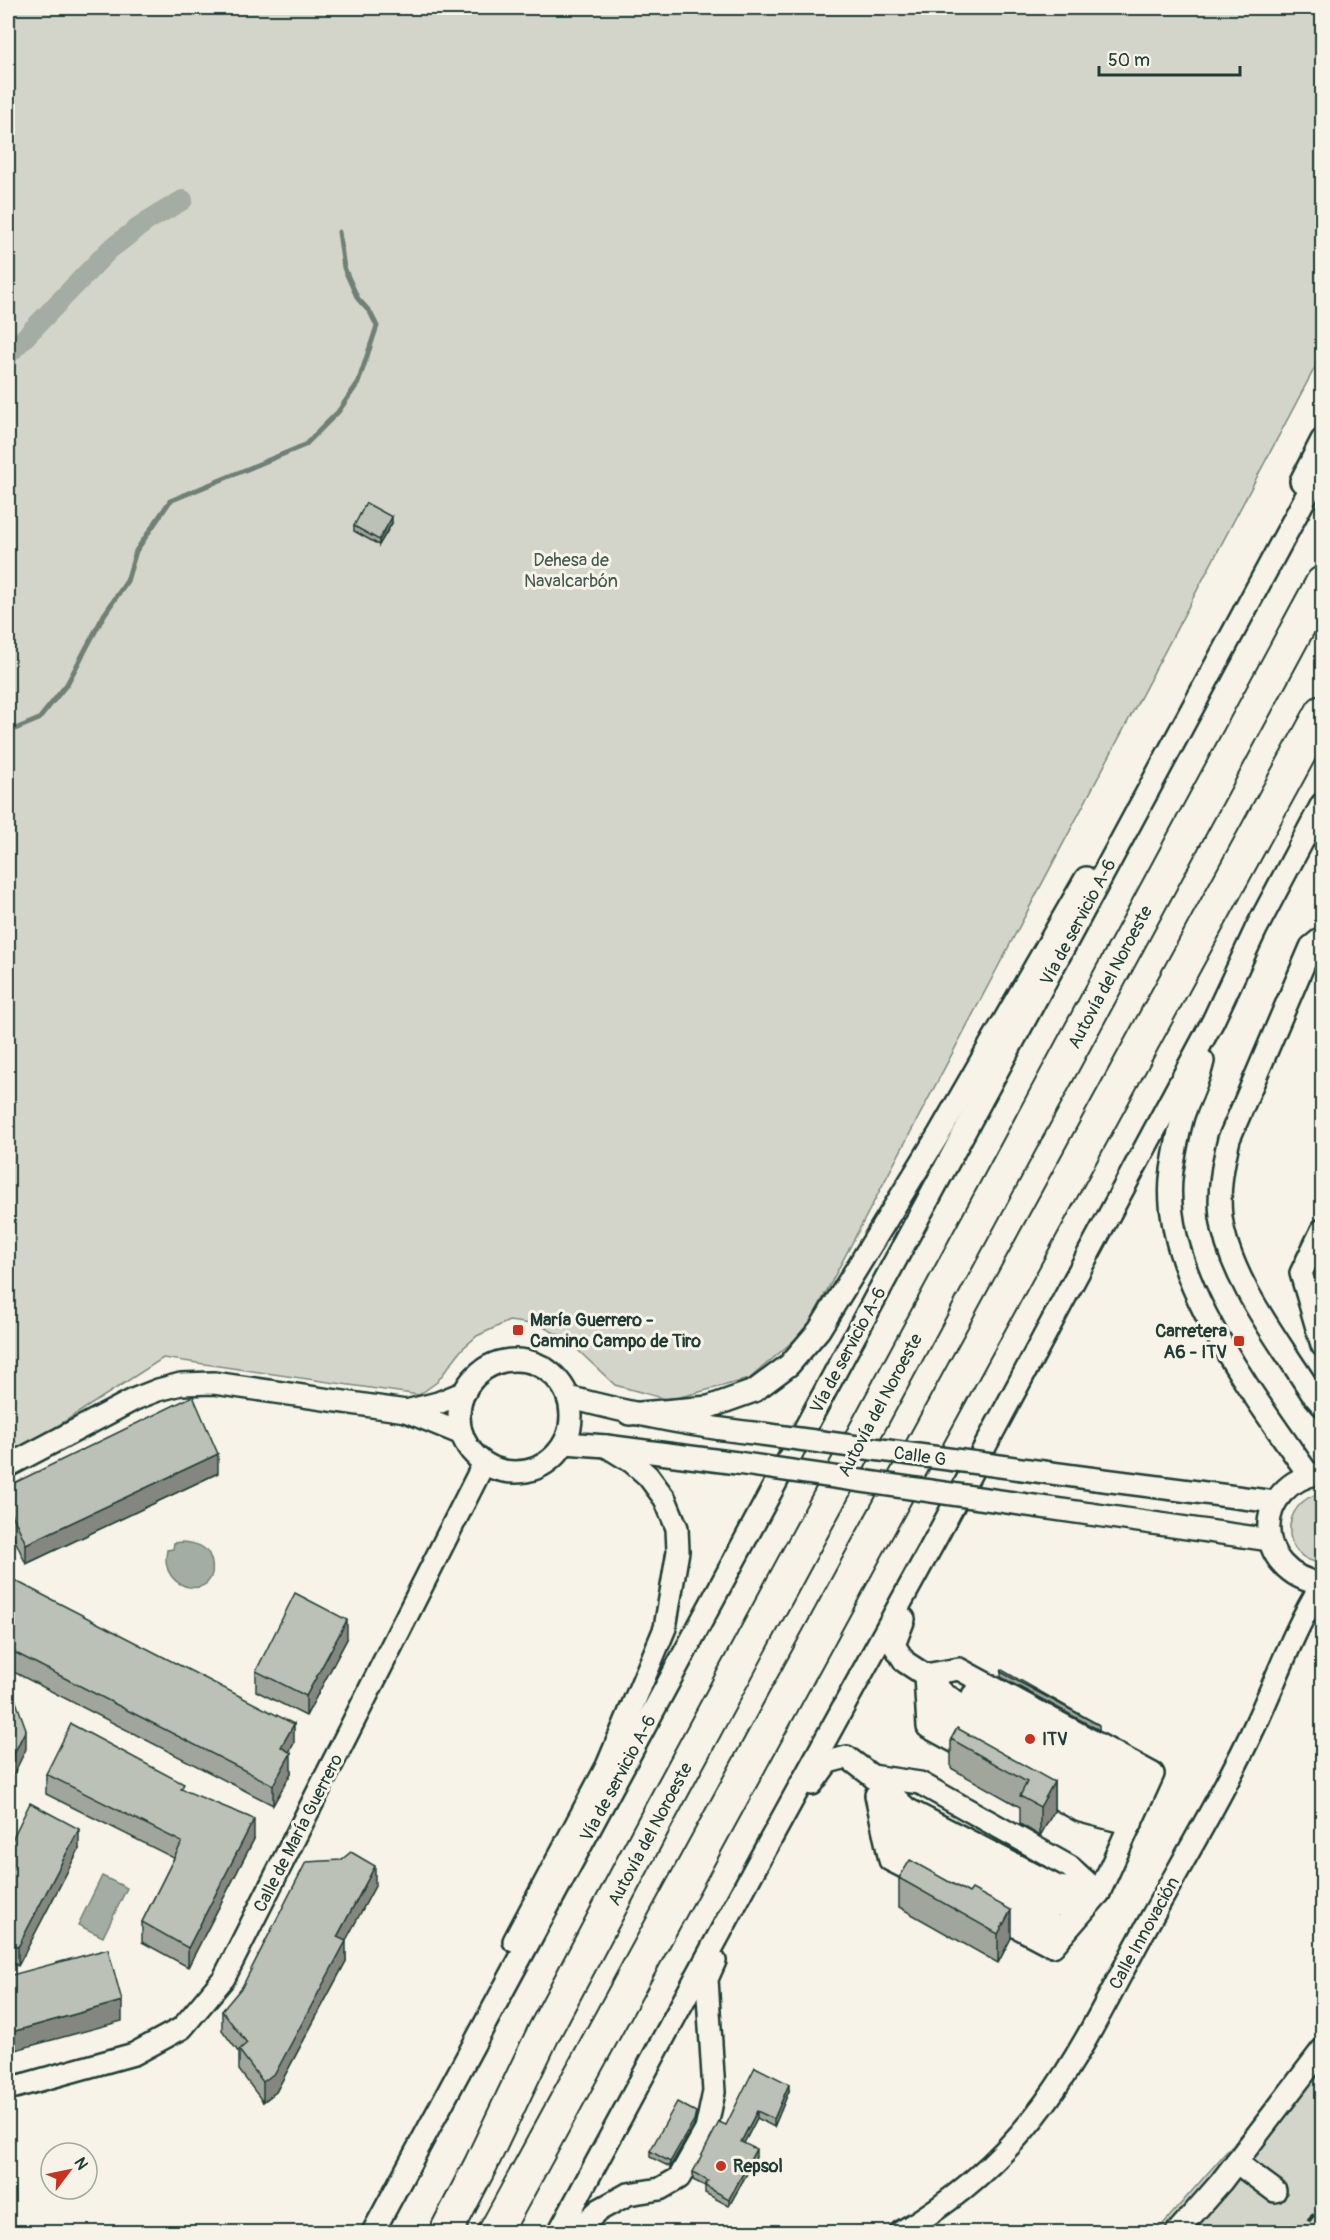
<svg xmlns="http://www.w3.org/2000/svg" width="1330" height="2240" viewBox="0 0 1330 2240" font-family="Pangolin,sans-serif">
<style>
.green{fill:#d3d5ca;stroke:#79897f;stroke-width:1.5}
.water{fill:#a4ada3;stroke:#6f8077;stroke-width:1.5}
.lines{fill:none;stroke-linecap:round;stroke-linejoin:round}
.stream{stroke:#6f8077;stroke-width:5}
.canal{stroke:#a4ada3;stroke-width:20}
.minor-casing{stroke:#1f3d34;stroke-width:26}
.highway-casing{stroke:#1f3d34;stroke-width:36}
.minor{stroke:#f7f3e8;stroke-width:21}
.highway{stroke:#f7f3e8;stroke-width:32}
.rail{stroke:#1f3d34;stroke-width:4.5;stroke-dasharray:9 4.5;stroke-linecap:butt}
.minor-bridge-casing{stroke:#1f3d34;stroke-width:26;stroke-linecap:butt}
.minor-bridge{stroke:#f7f3e8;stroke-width:21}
.wall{fill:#a1a69d;stroke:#1f3d34;stroke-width:1.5}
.shaded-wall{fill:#83877f;stroke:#1f3d34;stroke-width:1.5}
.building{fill:#bbc1b6;stroke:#1f3d34;stroke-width:1.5}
.poi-dot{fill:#c8321e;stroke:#f7f3e8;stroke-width:2}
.labels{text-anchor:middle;stroke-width:6;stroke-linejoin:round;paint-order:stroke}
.park-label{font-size:18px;fill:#435b52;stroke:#f7f3e8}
.street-label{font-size:18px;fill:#1f3d34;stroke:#f7f3e8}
.poi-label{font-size:18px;font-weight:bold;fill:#1f3d34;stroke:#f7f3e8;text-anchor:start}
</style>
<rect width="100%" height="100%" fill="#f7f3e8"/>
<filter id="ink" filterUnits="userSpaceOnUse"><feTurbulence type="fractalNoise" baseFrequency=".0167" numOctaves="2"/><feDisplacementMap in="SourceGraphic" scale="12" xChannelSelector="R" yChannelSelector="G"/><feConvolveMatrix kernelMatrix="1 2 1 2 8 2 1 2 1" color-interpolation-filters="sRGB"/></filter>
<g filter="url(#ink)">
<!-- green -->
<g class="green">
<path d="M 8,8 L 1322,8 L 1322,354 L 806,1330 L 749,1379 L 669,1400 L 615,1385 L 565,1338 L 539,1325 L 509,1321 L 477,1336 L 462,1349 L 437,1382 L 419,1395 L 163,1358 L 8,1458 Z"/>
<path d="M 1322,1493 L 1322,1563 C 1279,1560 1279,1501 1322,1493 Z"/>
<path d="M 1322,2043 L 1322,2232 L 1156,2232 Z"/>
</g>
<!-- water -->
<g class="water">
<path d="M 181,1542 C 194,1543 207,1545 211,1559 C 223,1602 157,1594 167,1550 L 173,1549 L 174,1543 Z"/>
<path d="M 102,1876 L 127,1888 L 103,1937 L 78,1925 Z"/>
</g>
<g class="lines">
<!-- stream -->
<path class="stream" d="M 8,732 L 39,719 L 67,684 L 104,615 L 127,581 L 136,551 L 170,501 L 305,445 L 338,412 L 358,383 L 377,326 L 370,312 L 358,299 L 344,268 L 339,232"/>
<!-- canal -->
<path class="canal" d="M 8,355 L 109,250 L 147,221 L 183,200"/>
<!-- minor casing -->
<g class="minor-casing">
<g id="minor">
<path d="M 1301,481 L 1322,440"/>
<path d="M 1322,938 L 1311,947 L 1229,1139 C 1223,1164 1218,1190 1221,1217 C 1229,1278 1279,1341 1311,1392 L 1322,1405"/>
<path d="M 1203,1061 C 1199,1080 1189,1098 1183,1116 C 1178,1133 1175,1153 1172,1170 C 1157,1271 1254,1395 1309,1475"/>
<path d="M 1322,1230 L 1301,1273 L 1322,1345"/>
<circle cx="515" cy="1416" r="56"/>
<path d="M 568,1397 C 632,1414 695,1427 762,1434"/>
<path d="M 406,1411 L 438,1403 L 465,1392"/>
<path d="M 629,1414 L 709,1407 L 754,1391 L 789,1365 L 819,1330 L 939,1134 L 1086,878"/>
<path d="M 565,1443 L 606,1446 L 737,1463"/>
<path d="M 8,1466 L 135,1399 L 158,1390 L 181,1384 L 214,1383 L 406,1411 L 462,1434"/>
<path d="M 1096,1479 L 1275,1502"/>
<path d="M 1090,1514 L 1270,1540"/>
<path d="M 904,1619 L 894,1645 L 905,1662 L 925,1675 L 945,1695 L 1120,1794 L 1131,1824"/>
<path d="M 925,1675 L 928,1727 L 976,1753"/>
<path d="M 930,1693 L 935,1712 L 1102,1801 L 1123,1818"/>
<path d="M 973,1695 L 1138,1785 L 1134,1805"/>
<path d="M 872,1776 L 920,1783 L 1070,1867 L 1099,1893"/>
<path d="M 1029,1782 L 1081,1811 L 1131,1824"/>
<path d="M 812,1784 L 828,1762 L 847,1757 L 872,1776 L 907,1809 L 1058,1887 L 1099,1893"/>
<path d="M 876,1795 L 890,1860 L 931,1881"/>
<path d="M 884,1798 L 900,1824 L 1054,1906 L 1099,1893 L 1153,1774 L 959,1669 L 925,1675"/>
<path d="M 888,1819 L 896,1841 L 1060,1929 L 1073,1916"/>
<path d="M 987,1911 L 1053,1946 L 1099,1893"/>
<path d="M 514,1941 L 607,1766 L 665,1628 L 678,1551 L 677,1528 L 665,1499 L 648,1476 L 632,1462 L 606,1446"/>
<path d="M 8,2089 L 134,2054 L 182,2028 L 224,1978 L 484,1463"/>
<path d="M 1236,2162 L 1275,2191"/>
<path d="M 373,2232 L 1322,467"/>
<path d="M 559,2232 L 761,1857 L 935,1540 L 1213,1021 L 1256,929 L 1322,804"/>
<path d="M 575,2232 L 599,2210 L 628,2194 L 660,2189 L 679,2178 L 706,2130 L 714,2092 L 707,1979 L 715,1961"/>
<path d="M 901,2232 C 957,2199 1006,2156 1045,2103 C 1086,2047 1115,1983 1149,1922 C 1186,1855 1226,1789 1258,1719 C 1279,1673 1295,1627 1322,1584 C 1251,1573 1251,1483 1322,1473"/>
<path d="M 1177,2232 L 1221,2182 L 1322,2050"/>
</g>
</g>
<!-- highway casing -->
<g class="highway-casing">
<g id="highway">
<path d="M 446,2232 L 481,2164 L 544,2032 L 656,1820 L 1322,583"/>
<path d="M 495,2232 L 1322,712"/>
</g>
</g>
<!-- minor -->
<use href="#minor" class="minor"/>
<!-- highway -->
<use href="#highway" class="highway"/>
<!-- rail -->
<path class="rail" d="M 1300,2232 L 1322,2203"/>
<!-- minor-bridge casing -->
<g class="minor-bridge-casing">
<g id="minor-bridge">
<path d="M 762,1434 L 1096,1479"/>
<path d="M 737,1463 L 1090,1514"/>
</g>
</g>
<!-- minor-bridge -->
<use href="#minor-bridge" class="minor-bridge"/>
</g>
<!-- wall -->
<g class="wall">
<path d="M 392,523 L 379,545 L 354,531 L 354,526 Z"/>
<path d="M 218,1473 L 26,1564 L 8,1525 L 8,1486 Z"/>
<path d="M 8,1577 L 294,1743 L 289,1752 L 291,1773 L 273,1805 L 8,1669 Z"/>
<path d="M 347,1639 L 306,1716 L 256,1691 L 256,1671 Z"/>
<path d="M 1001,1672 L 1099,1725 L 1099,1730 L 1001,1677 Z"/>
<path d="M 951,1739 L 1054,1782 L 1054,1811 L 1040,1836 L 1020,1824 L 1020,1807 L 951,1768 Z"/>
<path d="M 46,1774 L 184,1790 L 254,1839 L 188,1967 L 142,1942 L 142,1922 L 174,1858 L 46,1794 Z"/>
<path d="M 8,1848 L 79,1849 L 18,1966 L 8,1961 Z"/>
<path d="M 899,1878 L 1011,1938 L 998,1963 L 899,1907 Z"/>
<path d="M 375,1886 L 345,1941 L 346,1961 L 276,2092 L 263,2102 L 239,2070 L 239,2053 L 222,2030 L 222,2011 Z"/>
<path d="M 789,2091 L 774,2127 L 757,2118 L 744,2143 L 756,2157 L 729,2206 L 705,2193 L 705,2186 L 693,2180 L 693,2172 L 726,2125 Z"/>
<path d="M 696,2117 L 694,2125 L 670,2167 L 650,2157 L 650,2151 Z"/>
</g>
<!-- shaded-wall -->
<g class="shaded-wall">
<path d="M 392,517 L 392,523 L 379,545 L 379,540 Z"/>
<path d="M 218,1454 L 218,1473 L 26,1564 L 26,1544 Z"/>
<path d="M 347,1620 L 347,1639 L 306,1716 L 306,1696 Z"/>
<path d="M 294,1724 L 294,1743 L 281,1767 L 281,1747 Z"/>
<path d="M 26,1729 L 26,1749 L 8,1786 L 8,1766 Z"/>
<path d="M 291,1753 L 291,1773 L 273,1805 L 273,1785 Z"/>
<path d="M 1054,1782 L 1054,1811 L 1040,1836 L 1040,1807 Z"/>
<path d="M 254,1819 L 254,1839 L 188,1967 L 188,1948 Z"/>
<path d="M 79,1829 L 79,1849 L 18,1966 L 18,1947 Z"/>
<path d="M 375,1866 L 375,1886 L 337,1957 L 337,1937 Z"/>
<path d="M 1011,1910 L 1011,1938 L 998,1963 L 998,1934 Z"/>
<path d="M 346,1941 L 346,1961 L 276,2092 L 263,2102 L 263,2082 Z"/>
<path d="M 122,2001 L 122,2021 L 8,2052 L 8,2033 Z"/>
<path d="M 789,2084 L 789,2091 L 774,2127 L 774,2119 Z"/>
<path d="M 757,2111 L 757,2118 L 741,2149 L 741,2142 Z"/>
<path d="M 696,2112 L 694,2125 L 670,2167 L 670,2162 Z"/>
<path d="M 756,2149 L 756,2157 L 729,2206 L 729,2199 Z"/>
</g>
<!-- building -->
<g class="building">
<path d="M 366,503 L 392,517 L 379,540 L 354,526 Z"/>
<path d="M 193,1396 L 218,1454 L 26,1544 L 8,1505 L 8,1486 Z"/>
<path d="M 8,1577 L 294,1724 L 281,1747 L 291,1753 L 273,1785 L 8,1649 Z"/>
<path d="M 295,1593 L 347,1620 L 306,1696 L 256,1671 Z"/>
<path d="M 1002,1670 L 1099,1725 L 1001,1672 Z"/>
<path d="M 8,1693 L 14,1696 L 26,1729 L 8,1766 Z"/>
<path d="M 71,1724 L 184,1784 L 181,1789 L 254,1819 L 188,1948 L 142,1922 L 182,1842 L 46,1774 Z"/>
<path d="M 957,1728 L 1054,1782 L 1040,1807 L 1020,1796 L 1027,1782 L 951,1739 Z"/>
<path d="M 30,1803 L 79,1829 L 18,1947 L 8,1941 L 8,1848 Z"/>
<path d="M 351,1852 L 375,1866 L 337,1937 L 346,1941 L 276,2072 L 263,2082 L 239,2050 L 247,2043 L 222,2011 L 242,1987 L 306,1862 L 341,1860 Z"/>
<path d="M 910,1860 L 969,1893 L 972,1889 L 1011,1910 L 998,1934 L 899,1878 Z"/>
<path d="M 108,1949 L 122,2001 L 8,2033 L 8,1976 Z"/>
<path d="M 755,2067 L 789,2084 L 774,2119 L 757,2111 L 741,2142 L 756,2149 L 729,2199 L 705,2186 L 708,2181 L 693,2172 L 719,2122 L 726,2125 Z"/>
<path d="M 677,2102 L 696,2112 L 694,2120 L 670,2162 L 650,2151 Z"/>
</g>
</g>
<!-- markers -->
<g class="poi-dot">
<rect x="512" y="1324" width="12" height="12" rx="3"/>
<rect x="1233" y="1335" width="12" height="12" rx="3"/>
<circle cx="1030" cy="1739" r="6"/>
<circle cx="721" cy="2166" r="6"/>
</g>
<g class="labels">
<!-- park labels -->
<g class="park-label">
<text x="571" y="566">Dehesa de<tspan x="571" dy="21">Navalcarbón</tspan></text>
</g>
<!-- street labels -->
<g class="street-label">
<text transform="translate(1078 922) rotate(-62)" y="6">Vía de servicio A-6</text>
<text transform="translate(1110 977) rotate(-62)" y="6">Autovía del Noroeste</text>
<text transform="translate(848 1350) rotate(-62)" y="6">Vía de servicio A-6</text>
<text transform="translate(880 1405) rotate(-62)" y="6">Autovía del Noroeste</text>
<text transform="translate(920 1456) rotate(8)" y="6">Calle G</text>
<text transform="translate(618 1778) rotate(-62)" y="6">Vía de servicio A-6</text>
<text transform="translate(298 1833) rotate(-63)" y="6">Calle de María Guerrero</text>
<text transform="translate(650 1834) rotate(-62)" y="6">Autovía del Noroeste</text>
<text transform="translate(1144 1933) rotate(-61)" y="6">Calle Innovación</text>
</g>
<!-- poi labels -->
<g class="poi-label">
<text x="530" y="1326">María Guerrero -<tspan x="530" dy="21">Camino Campo de Tiro</tspan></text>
<text x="1227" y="1337" text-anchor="end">Carretera<tspan x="1227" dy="21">A6 - ITV</tspan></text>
<text x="1042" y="1745">ITV</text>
<text x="733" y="2172">Repsol</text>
</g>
</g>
<!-- margin -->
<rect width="1330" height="2240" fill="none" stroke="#f7f3e8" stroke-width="30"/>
<rect x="15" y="15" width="1300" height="2210" fill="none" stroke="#1f3d34" stroke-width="2" filter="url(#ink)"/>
<!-- north arrow -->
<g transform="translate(69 2171) rotate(58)"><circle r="28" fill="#f7f3e8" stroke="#a1aaa0" stroke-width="1.5"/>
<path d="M0-4.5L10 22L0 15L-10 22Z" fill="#c8321e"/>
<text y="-9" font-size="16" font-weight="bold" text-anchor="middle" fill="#1f3d34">N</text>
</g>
<!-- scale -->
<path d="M1099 66v9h141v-9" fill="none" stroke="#1f3d34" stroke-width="3"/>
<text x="1108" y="66" font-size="18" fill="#1f3d34" stroke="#f7f3e8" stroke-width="4.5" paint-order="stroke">50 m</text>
</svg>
